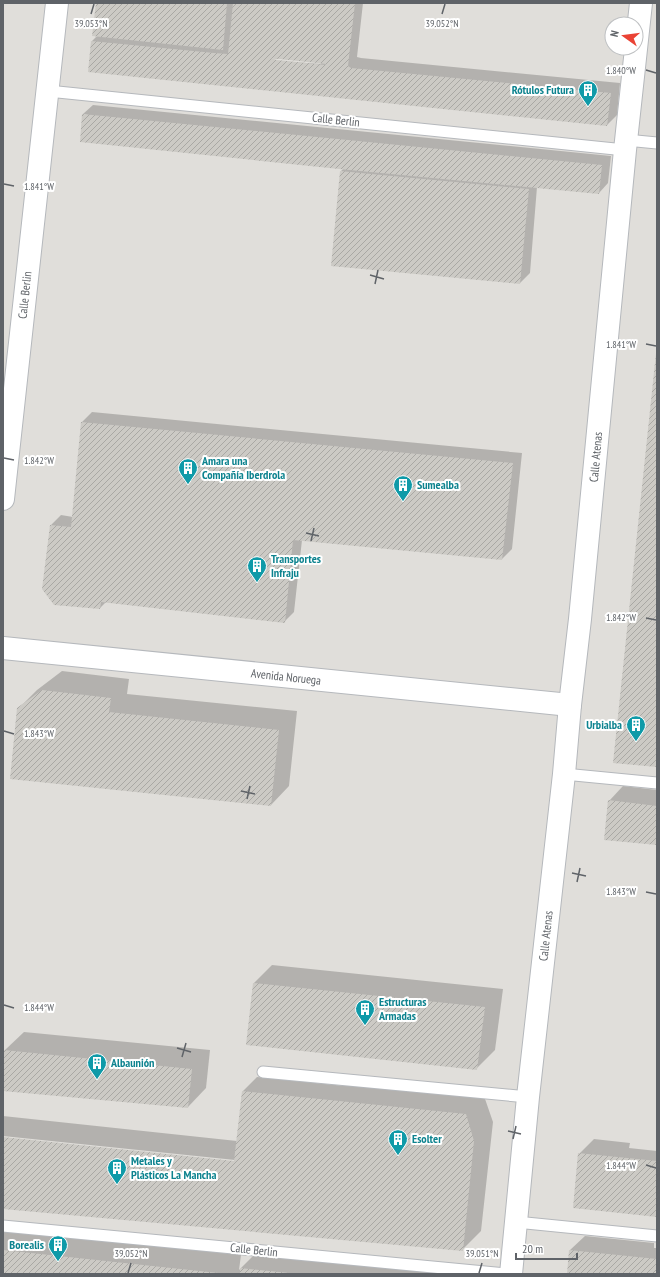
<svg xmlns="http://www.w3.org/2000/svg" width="660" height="1277" viewBox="0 0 660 1277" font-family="'PT Sans Narrow',sans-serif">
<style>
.industrial{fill:#e0deda;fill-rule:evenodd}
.shadow{fill:#0003;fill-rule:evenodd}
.building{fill:url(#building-hatch);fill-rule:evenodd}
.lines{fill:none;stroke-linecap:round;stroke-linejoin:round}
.service-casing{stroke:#b5b8bc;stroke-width:13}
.minor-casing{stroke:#b5b8bc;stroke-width:24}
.service{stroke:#fff;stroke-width:11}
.minor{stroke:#fff;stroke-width:22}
.ticks{fill:none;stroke:#5f6368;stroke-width:1.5}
.labels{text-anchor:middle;stroke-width:4;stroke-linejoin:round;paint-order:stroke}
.culture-label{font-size:12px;font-weight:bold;fill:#0d838f;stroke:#fff;text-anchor:start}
.street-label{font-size:12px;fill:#5f6368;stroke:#fff}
.ticks-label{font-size:10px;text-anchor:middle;fill:#5f6368;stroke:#fff;stroke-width:4;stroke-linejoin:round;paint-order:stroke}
</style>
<defs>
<pattern id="building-hatch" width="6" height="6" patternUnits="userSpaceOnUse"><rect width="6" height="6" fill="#cccac5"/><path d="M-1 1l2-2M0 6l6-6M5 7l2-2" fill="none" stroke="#a9a8a4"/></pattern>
</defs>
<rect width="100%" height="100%" fill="#f1efe8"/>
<!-- industrial -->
<path class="industrial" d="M 3,3 L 657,3 L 657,1274 L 3,1274 ZM 612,24 L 636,24 L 636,48 L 612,48 Z"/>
<!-- shadow -->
<g class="shadow">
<path d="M 97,3 L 363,3 L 357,57 L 361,58 L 620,83 L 617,115 L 607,125 L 89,71 L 92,41 L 98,35 ZM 269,58 L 321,62 L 321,64 L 277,61 Z"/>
<path d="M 93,105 L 611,156 L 608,183 L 599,193 L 537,187 L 530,273 L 520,283 L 341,171 L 344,168 L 83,114 Z"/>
<path d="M 92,412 L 522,453 L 512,549 L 502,559 L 302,540 L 294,612 L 284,622 L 106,602 L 100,608 L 51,525 L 61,515 L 73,517 L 82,422 Z"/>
<path d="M 62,671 L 129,679 L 127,694 L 297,711 L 289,786 L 271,805 L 18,709 L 37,690 Z"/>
<path d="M 623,786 L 657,790 L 657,844 L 609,801 Z"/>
<path d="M 272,965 L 503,989 L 495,1050 L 476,1069 L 253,984 Z"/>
<path d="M 24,1032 L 210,1050 L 206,1088 L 188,1107 L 3,1090 L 3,1068 L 5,1050 Z"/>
<path d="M 257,1077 L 345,1086 L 349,1082 L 484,1096 L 493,1122 L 481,1231 L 462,1250 L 3,1208 L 3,1138 L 235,1162 L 235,1160 L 3,1136 L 3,1116 L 237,1141 L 243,1091 Z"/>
<path d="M 594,1139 L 630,1143 L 629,1148 L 657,1151 L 657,1216 L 579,1154 Z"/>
<path d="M 3,1229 L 241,1255 L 239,1270 L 260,1249 L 465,1274 L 3,1274 Z"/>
<path d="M 585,1236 L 654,1243 L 654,1248 L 657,1248 L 657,1274 L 568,1274 L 570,1250 Z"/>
</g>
<!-- building -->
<g class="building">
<path d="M 96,3 L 227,3 L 223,50 L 92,36 Z"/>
<path d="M 233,3 L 355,3 L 348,66 L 351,68 L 611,93 L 607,126 L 88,72 L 91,41 L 214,53 L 228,54 ZM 271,58 L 326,64 L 326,65 L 277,60 Z"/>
<path d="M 82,114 L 602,165 L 599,194 L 339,169 L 80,142 Z"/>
<path d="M 340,171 L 529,189 L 520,284 L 331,266 Z"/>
<path d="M 656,353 L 657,354 L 657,767 L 613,763 Z"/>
<path d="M 81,422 L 513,463 L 502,560 L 293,540 L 285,623 L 101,602 L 100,609 L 54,605 L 42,589 L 50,525 L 71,527 Z"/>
<path d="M 42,690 L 111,698 L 109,712 L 279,730 L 271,806 L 10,779 L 17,708 Z"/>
<path d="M 608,800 L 657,806 L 657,845 L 604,840 Z"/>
<path d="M 253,983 L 485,1007 L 477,1070 L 246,1045 Z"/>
<path d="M 4,1050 L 192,1069 L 188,1108 L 3,1091 Z"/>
<path d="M 242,1091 L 466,1114 L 474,1141 L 463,1251 L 3,1209 L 3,1137 L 234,1161 Z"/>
<path d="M 578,1153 L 657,1161 L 657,1217 L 573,1208 Z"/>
<path d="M 3,1250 L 218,1273 L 218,1274 L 3,1274 Z"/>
<path d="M 569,1250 L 657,1259 L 657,1274 L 567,1274 Z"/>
<path d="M 240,1268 L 289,1273 L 289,1274 L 240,1274 Z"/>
</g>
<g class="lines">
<!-- service casing -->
<g class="service-casing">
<g id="service">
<path d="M 48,91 L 625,150"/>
<path d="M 626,140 L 657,143"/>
<path d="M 564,774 L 657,783"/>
<path d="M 263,1072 L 528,1097"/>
<path d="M 516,1222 L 657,1236"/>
<path d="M 3,1226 L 506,1274"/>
</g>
</g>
<!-- minor casing -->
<g class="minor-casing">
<g id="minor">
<path d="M 3,499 L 57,3"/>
<path d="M 3,648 L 570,705"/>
<path d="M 511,1274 L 528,1097 L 564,774 L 570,705 L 580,619 L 625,150 L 641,3"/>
</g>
</g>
<!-- service -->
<use href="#service" class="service"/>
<!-- minor -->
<use href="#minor" class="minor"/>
</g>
<!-- ticks -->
<path class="ticks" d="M 91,14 L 94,4M 442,14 L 445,4M 646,70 L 656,73M 4,184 L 14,186M 370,275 L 384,279M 375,284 L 378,270M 646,344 L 656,346M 4,458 L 14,460M 306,533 L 319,536M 311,541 L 314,528M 646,618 L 656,620M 4,731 L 14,734M 241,791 L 255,794M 247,799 L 250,786M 572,873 L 586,876M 577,882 L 580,868M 646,892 L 656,894M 4,1005 L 14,1008M 177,1048 L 191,1052M 182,1057 L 186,1043M 508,1131 L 521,1134M 513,1139 L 516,1126M 646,1165 L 656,1168M 128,1273 L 131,1263M 479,1273 L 482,1263"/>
<!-- icons -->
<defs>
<g id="building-pin" transform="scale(1)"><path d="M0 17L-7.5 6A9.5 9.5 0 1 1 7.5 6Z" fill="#0f9aa8" stroke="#fff"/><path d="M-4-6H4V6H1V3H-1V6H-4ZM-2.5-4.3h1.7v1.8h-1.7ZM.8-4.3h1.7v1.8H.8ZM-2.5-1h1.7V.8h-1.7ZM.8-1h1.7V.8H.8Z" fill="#fff"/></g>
</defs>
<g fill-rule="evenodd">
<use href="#building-pin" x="588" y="90"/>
<use href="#building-pin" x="188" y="468"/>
<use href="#building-pin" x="403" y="485"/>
<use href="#building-pin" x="257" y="566"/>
<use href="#building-pin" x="636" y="725"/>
<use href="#building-pin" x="365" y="1009"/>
<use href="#building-pin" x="97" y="1063"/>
<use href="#building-pin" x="398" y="1139"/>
<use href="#building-pin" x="117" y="1168"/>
<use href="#building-pin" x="58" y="1245"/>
</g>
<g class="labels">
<!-- culture labels -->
<g class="culture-label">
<text x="574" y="94" text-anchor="end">Rótulos Futura</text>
<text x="202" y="465">Amara una<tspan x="202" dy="14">Compañía Iberdrola</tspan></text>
<text x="417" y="489">Sumealba</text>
<text x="271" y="563">Transportes<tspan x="271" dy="14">Infraju</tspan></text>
<text x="622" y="729" text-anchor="end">Urbialba</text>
<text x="379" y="1006">Estructuras<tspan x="379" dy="14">Armadas</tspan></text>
<text x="111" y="1067">Albaunión</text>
<text x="412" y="1143">Esolter</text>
<text x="131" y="1165">Metales y<tspan x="131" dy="14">Plásticos La Mancha</tspan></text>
<text x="44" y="1249" text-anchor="end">Borealis</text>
</g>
<!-- street labels -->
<g class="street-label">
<text transform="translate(336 120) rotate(6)" y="4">Calle Berlin</text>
<text transform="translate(25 295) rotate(-84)" y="4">Calle Berlin</text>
<text transform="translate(596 457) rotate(-85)" y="4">Calle Atenas</text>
<text transform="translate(286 677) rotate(6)" y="4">Avenida Noruega</text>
<text transform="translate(546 936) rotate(-84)" y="4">Calle Atenas</text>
<text transform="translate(254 1250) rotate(6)" y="4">Calle Berlin</text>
</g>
</g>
<g class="ticks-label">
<text x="91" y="27">39.053°N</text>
<text x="442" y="27">39.052°N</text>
<text x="621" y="74">1.840°W</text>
<text x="39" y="190">1.841°W</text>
<text x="621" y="348">1.841°W</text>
<text x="39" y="464">1.842°W</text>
<text x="621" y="621">1.842°W</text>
<text x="39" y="737">1.843°W</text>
<text x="621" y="895">1.843°W</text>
<text x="39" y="1011">1.844°W</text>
<text x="621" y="1169">1.844°W</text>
<text x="131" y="1257">39.052°N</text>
<text x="482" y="1257">39.051°N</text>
</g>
<!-- border -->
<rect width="660" height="1277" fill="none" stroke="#5f6368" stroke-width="8"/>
<!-- north arrow -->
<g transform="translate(624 36) rotate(284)"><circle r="19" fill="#ffffff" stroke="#bfc1c3"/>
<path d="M0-3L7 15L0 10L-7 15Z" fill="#ea4335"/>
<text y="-6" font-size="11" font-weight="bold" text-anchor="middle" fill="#5f6368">N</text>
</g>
<!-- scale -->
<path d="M516 1253v6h61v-6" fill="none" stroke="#5f6368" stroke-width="2"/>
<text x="522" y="1253" font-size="12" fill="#5f6368" stroke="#ffffff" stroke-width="3" paint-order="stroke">20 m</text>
</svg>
